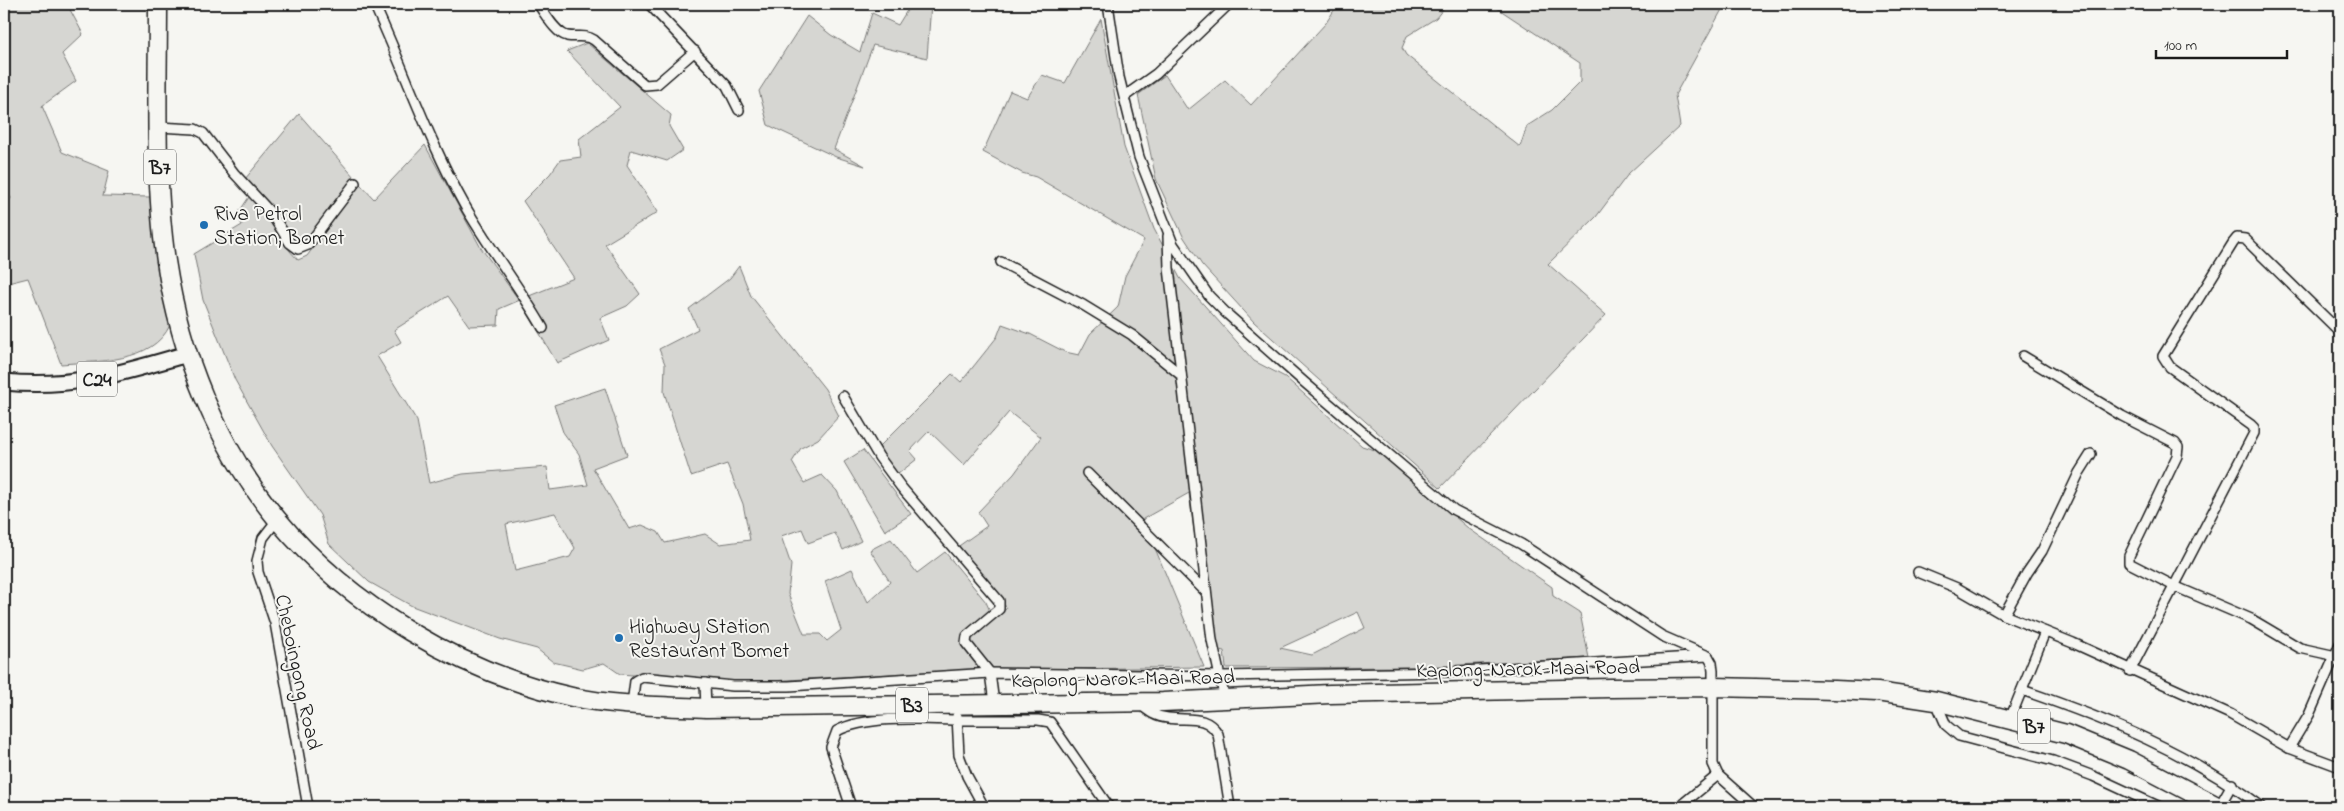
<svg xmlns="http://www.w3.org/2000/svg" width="2344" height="811" viewBox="0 0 2344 811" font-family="'Indie Flower',sans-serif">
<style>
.green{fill:#d6d6d2;stroke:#797977;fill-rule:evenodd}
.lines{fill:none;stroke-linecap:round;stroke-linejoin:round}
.street-casing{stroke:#1c1c1c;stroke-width:12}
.primary-casing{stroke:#1c1c1c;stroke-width:19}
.highway-casing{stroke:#1c1c1c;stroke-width:21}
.street{stroke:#f6f6f2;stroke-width:9}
.primary{stroke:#f6f6f2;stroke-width:15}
.highway{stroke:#f6f6f2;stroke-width:18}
.poi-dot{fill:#1f6fb2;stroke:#f6f6f2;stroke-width:2}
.labels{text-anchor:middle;stroke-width:4;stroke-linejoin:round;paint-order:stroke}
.shield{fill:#f6f6f2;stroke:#5d5d5c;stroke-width:1}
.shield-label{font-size:20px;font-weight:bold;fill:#1c1c1c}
.poi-label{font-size:21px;fill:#1c1c1c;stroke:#f6f6f2;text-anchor:start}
.street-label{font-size:21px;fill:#1c1c1c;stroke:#f6f6f2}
</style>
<rect width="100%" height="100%" fill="#f6f6f2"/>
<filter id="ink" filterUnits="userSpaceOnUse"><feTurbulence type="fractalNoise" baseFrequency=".02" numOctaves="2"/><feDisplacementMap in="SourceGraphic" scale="10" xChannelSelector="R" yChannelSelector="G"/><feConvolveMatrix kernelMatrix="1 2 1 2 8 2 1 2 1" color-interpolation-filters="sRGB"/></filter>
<g filter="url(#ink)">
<!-- green -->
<g class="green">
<path d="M 4,4 L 67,4 L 83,34 L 62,54 L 76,81 L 42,106 L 62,152 L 109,171 L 103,196 L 150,197 L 154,244 L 170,325 C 153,363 97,361 61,364 L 28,278 L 4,284 L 4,209 L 11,198 L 4,187 Z"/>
<path d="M 911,4 L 931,4 L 927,58 L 873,45 L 834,149 L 865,166 L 836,157 L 768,125 L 759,91 L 807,16 L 831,35 L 860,52 L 872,13 L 898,25 Z"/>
<path d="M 1338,4 L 1447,4 L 1436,18 L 1407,36 L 1402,48 L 1406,55 L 1520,147 L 1527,126 L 1552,110 L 1580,82 L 1580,63 L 1491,4 L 1725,4 L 1675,95 L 1680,126 L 1629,173 L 1596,217 L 1548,264 L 1606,315 L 1440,488 L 1254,322 L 1202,265 L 1183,236 L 1156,179 L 1138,95 L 1165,75 L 1188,110 L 1225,80 L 1251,105 L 1326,23 Z"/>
<path d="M 1101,19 L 1124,147 L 1154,229 L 1180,278 L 1254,361 L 1285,377 L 1362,446 L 1378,451 L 1468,528 L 1552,587 L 1553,596 L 1580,613 L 1589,658 L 1421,667 L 1226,668 L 1224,651 L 1210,648 L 1189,493 L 1143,519 L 1204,667 L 992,670 L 971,644 L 972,638 L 1007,608 L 956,548 L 987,526 L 978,512 L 1014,474 L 1041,437 L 1009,412 L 964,465 L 929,431 L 910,451 L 917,459 L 898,474 L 878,448 L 952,374 L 961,382 L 997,337 L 1002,324 L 1030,334 L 1065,352 L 1079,355 L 1090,334 L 1118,307 L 1125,276 L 1144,240 L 1036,177 L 1022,173 L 983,152 L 1010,91 L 1027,98 L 1042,75 L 1065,83 ZM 1358,612 L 1365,628 L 1312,655 L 1280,648 Z"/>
<path d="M 587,43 L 671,115 L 669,126 L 683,150 L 667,161 L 631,150 L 627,165 L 658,212 L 605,244 L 640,294 L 627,306 L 600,318 L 609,340 L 557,363 L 520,300 L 499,309 L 498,325 L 469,326 L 448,296 L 394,330 L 401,342 L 377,356 L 417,421 L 429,483 L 463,474 L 547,467 L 550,490 L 588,485 L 579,454 L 563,432 L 554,405 L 605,388 L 627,455 L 593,468 L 629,529 L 642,525 L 658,532 L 665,543 L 705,534 L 720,544 L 750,540 L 743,504 L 727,464 L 691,476 L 664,392 L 665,364 L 659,349 L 698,329 L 689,309 L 730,278 L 739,266 L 751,296 L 825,389 L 839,416 L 818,439 L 801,448 L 792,462 L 804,483 L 822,475 L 837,491 L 861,541 L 843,550 L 835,533 L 808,543 L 802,529 L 781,536 L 791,565 L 788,594 L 804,634 L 820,634 L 827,641 L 841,630 L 825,581 L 852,569 L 868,602 L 890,582 L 870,550 L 891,539 L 917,573 L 945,552 L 986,602 L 990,611 L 963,637 L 962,647 L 980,669 L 735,683 L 620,674 L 604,663 L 583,669 L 553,662 L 537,649 L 500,639 L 412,606 L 369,582 L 329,544 L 320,515 L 272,446 L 235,380 L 203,300 L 194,254 L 242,225 L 237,215 L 249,197 C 269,215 279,241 298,260 L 307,256 L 360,184 L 374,199 L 425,145 L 481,248 L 519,300 L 574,278 L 523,201 L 550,174 L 560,160 L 581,157 L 579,139 L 620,107 L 567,51 ZM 555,513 L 575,548 L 570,557 L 515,571 L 506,524 Z"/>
<path d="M 299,114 L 354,177 L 304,243 L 299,244 L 293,240 L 273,209 L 245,179 Z"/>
<path d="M 863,450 L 911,514 L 885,531 L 844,462 Z"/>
</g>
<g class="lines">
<!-- street casing -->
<g class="street-casing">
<g id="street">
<path d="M 374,4 C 405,71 429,142 465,206 C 489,248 519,286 543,328"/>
<path d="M 538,4 C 545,13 555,33 567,36 C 577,38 585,34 594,40 L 645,85 L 657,84 L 695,51"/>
<path d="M 649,4 L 727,86 L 739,110"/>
<path d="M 1108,4 L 1119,77 L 1139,157 L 1173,244 L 1209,296 L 1226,313 L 1304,382 L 1454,510 L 1521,544 L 1662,636 L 1708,656 L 1712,663 L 1713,671 L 1713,764 L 1718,775 L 1754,807"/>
<path d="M 1125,96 L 1156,74 L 1229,4"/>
<path d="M 158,127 L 195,129 L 203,133 L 234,173 L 271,213 L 290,243 L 298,249 L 308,245 L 355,183"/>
<path d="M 1168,236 L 1169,268 L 1212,640 L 1225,700"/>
<path d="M 1001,262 L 1083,305 L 1132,335 L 1181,375"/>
<path d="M 2023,356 L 2122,416 L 2175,443 L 2178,447 L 2177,456 L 2129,556 L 2129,563 L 2174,586 L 2251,619 L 2300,648 L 2336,656"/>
<path d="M 843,396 L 879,457 L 901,487 L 999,601 L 999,609 L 967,636 L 966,643 L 990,673 L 994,703"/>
<path d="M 1087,473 L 1206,592"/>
<path d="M 277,520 L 263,538 L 257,561 L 258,572 L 275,623 L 308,807"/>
<path d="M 1918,572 L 1957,588 L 2004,615 L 2073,643 L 2230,714 L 2289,748 L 2340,767"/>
<path d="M 2004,615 L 2027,573 L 2042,551 L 2079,473 L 2091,454"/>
<path d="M 2130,671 L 2254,433 L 2254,428 L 2251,425 L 2170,367 L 2163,356 L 2233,243 L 2237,238 L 2245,239 L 2340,332"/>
<path d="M 705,683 L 706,708"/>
<path d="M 2022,690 C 2107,719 2190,753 2262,807"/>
<path d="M 1936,702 L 1946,725 L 1959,736 L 2053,761 L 2093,776 L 2160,807"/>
<path d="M 632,704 L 635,681 L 642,677 L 733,686 L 789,686 L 990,673 L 1220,676 L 1448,672 L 1708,656"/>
<path d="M 1140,704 C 1149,712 1156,717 1168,718 C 1188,721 1206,714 1218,734 L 1230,807"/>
<path d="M 957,716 L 959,755 L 967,776 L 984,807"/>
<path d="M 2010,719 L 2045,632"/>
<path d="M 2289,748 L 2309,715 L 2340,644"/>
<path d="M 851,807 L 831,747 L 837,731 C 866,715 924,719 957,720 C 984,720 1011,720 1038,720 L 1050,722 L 1109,807"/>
<path d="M 1679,807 L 1718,775"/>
<path d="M 2219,807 L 2232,784"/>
</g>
</g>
<!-- primary casing -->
<g class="primary-casing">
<path id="primary" d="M 4,382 C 73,389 122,373 187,354"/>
</g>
<!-- highway casing -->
<g class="highway-casing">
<path id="highway" d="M 158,4 C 158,88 154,178 166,261 C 180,354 217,446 277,519 C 349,606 462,673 572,697 C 616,706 661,706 706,708 L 1163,702 L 1330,694 L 1610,688 L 1714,687 L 1835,690 L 1877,692 L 1936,701 L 2066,734 L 2129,760 L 2219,807"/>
</g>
<!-- street -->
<use href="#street" class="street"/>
<!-- primary -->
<use href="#primary" class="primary"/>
<!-- highway -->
<use href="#highway" class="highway"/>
</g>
</g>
<!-- markers -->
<g class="poi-dot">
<circle cx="204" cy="225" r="5"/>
<circle cx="619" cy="638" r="5"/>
</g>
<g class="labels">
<!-- shield labels -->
<g class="shield">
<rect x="144" y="149.5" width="32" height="35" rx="4"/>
<rect x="77" y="361.5" width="40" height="35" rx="4"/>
<rect x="896" y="687.5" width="32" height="35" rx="4"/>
<rect x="2018" y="708.5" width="32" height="35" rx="4"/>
</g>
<g class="shield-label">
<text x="160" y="174">B7</text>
<text x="97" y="386">C24</text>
<text x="912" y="712">B3</text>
<text x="2034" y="733">B7</text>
</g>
<!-- poi labels -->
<g class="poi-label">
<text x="214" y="220">Riva Petrol<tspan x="214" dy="24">Station, Bomet</tspan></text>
<text x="629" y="633">Highway Station<tspan x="629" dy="24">Restaurant Bomet</tspan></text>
</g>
<!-- street labels -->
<g class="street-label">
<text transform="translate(1528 668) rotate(-1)" y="7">Kaplong-Narok-Maai Road</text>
<text transform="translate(299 672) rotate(78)" y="7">Cheboingong Road</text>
<text transform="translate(1123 678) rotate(-1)" y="7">Kaplong-Narok-Maai Road</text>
</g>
</g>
<!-- margin -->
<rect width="2344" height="811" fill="none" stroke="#f6f6f2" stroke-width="20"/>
<rect x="10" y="10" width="2324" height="791" fill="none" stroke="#1c1c1c" stroke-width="2" filter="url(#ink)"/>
<!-- scale -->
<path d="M2156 50v8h131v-8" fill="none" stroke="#1c1c1c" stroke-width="2.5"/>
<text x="2164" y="50" font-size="15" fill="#1c1c1c" stroke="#f6f6f2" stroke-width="4" paint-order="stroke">100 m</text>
</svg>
